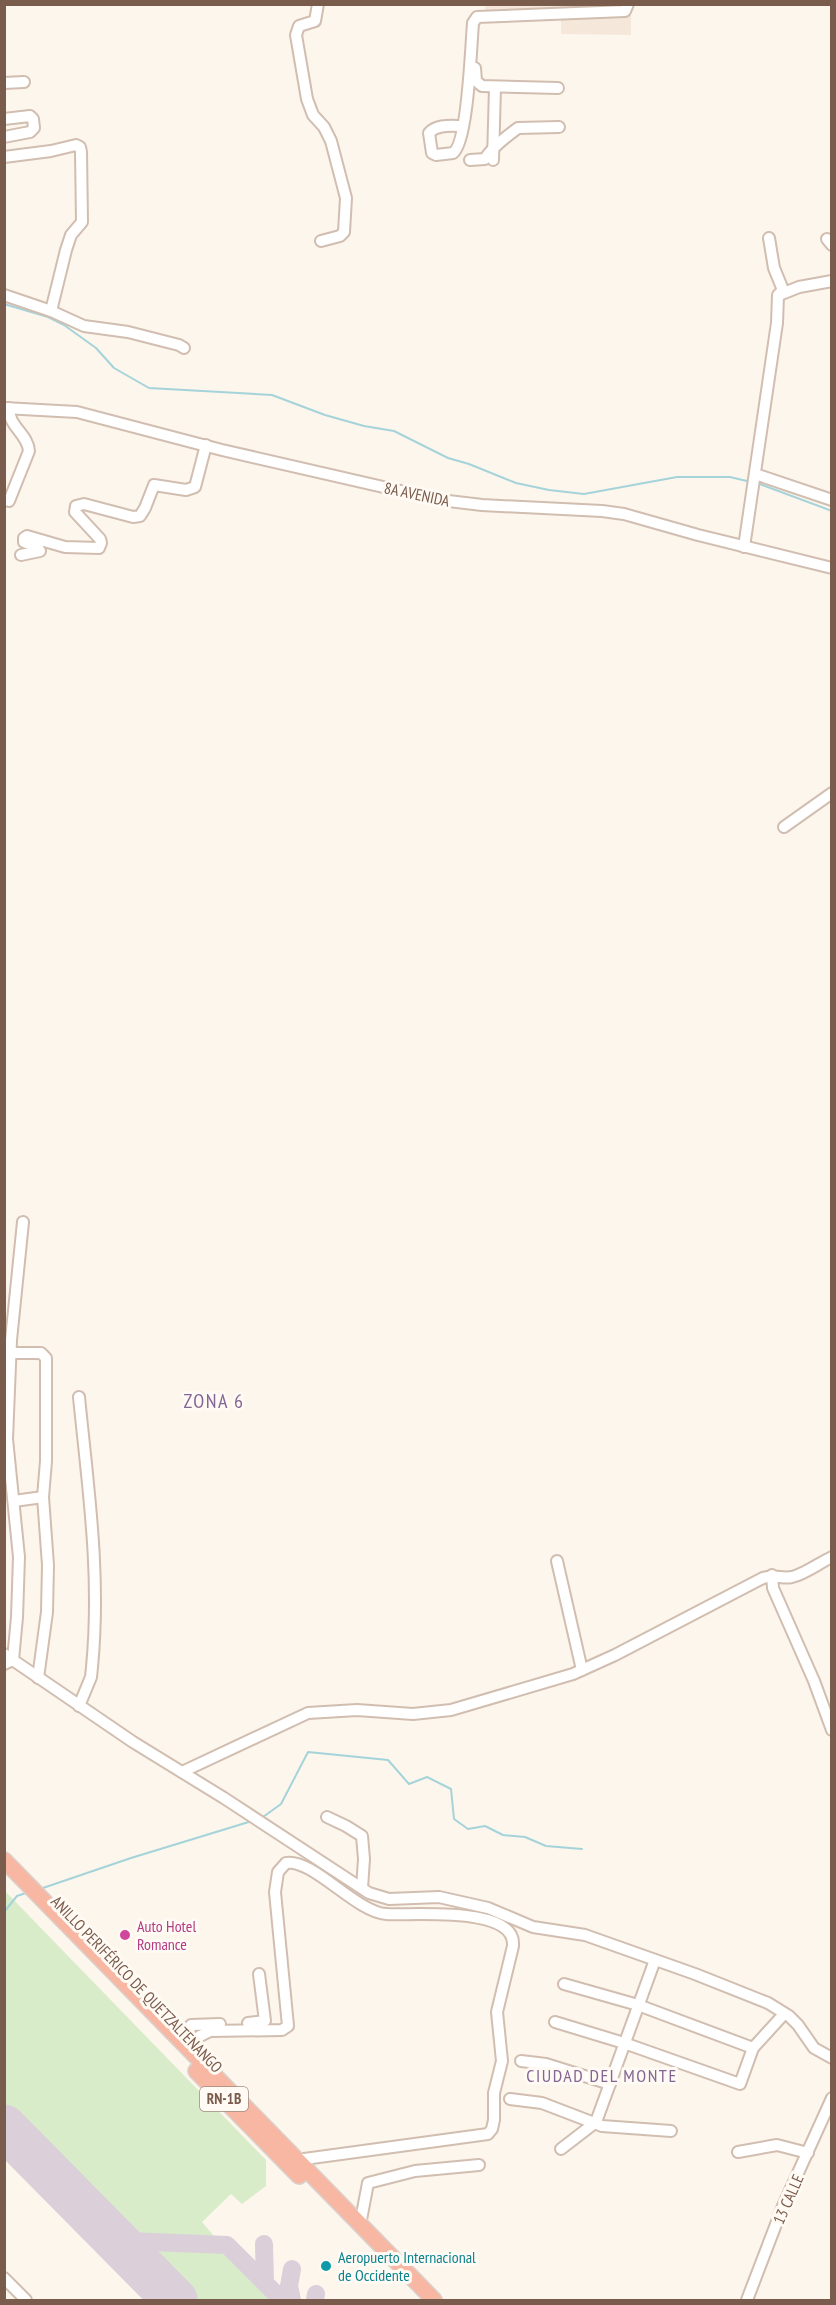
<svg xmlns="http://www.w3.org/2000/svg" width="836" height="2305" viewBox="0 0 836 2305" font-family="'PT Sans Narrow',sans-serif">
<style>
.residential{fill:#f5e8da}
.green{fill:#d8ecc9}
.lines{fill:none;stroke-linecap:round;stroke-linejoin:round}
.stream{stroke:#a5d3da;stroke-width:2}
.taxiway{stroke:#dbcfda;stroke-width:18}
.runway{stroke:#dbcfda;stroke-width:45}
.minor-casing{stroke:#d1beb0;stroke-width:14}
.highway-casing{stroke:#dad1cd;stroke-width:18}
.minor{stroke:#fff;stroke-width:10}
.highway{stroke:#f7b7a3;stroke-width:15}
.hotel-dot{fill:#d1479c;stroke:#fffaf3;stroke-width:2}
.culture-dot{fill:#0f9aa8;stroke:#fffaf3;stroke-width:2}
.labels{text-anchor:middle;stroke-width:6;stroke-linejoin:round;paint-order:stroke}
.shield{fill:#fffaf3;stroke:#a28b7f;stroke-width:1.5}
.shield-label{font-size:15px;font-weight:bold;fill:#7a5c4d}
.street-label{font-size:16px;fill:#7a5c4d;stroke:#fffaf3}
.hotel-label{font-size:16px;fill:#b23c85;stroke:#fffaf3;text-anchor:start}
.culture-label{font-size:16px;fill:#0d838f;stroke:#fffaf3;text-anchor:start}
.neighbourhood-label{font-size:18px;letter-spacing:1.5px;fill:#846695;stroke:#fffaf3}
.quarter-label{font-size:20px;letter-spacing:1.5px;fill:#846695;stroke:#fffaf3}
</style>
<rect width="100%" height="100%" fill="#fdf6ec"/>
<!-- residential -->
<path class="residential" d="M 485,5 L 631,5 L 631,35 L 561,34 L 561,17 L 485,20 Z"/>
<!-- green -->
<g class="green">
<path d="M 5,1891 L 266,2160 L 266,2186 L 242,2204 L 231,2194 L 202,2222 L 214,2236 L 137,2237 L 127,2235 L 115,2225 L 5,2111 Z"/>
<path d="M 162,2249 C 179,2249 202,2246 219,2251 C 235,2257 257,2287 270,2300 L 188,2300 L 154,2266 L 153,2259 L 154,2253 Z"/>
</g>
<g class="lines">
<!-- stream -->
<g class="stream">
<path d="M 4,304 L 48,317 L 64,325 L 96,348 L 114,368 L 149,388 L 272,395 L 325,415 L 364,426 L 394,431 L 448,458 L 469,464 L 516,483 L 549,490 L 584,494 L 677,477 L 730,477 L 751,482"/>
<path d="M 757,483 L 832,511"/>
<path d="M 263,1817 L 281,1804 L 308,1752 L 388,1760 L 409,1784 L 427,1777 L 451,1789 L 454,1819 L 468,1829 L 485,1826 L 503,1835 L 525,1837 L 546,1846 L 582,1849"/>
<path d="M 40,1889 L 131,1858 L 252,1821"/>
<path d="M 4,1912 L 17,1896 L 29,1892"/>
</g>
<!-- taxiway -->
<g class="taxiway">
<path d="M 94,2219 L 110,2232 L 127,2241 L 227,2245 L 282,2300"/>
<path d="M 264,2244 L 265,2283"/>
<path d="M 150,2275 C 143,2266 138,2257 144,2247 L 154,2243"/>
<path d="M 292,2300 L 289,2286 L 292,2269"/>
<path d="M 315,2300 L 316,2294"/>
</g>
<!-- runway -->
<path class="runway" d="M 4,2127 L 175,2300"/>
<!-- minor casing -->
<g class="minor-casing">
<g id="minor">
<path d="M 318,4 L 315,21 L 299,26 L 296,35 L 307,99 L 313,115 L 324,127 L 331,141 L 346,198 L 344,232 L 340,236 L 321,241"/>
<path d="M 475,68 L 476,81 L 482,86 L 558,88"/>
<path d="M 4,83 L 24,82"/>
<path d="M 4,119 L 30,116 L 33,119 L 34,128 L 30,132 L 4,137"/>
<path d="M 462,126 C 451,126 437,124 429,133 L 432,153 L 436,155 L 453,153 C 468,143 471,45 473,23 L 477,17 L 625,11 L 628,4"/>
<path d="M 4,157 L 51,151 L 76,145 L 80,147 L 81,152 L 82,222 L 71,235 L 66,250 L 51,311"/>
<path d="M 470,160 L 485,159 C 491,148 507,136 518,128 L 559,127"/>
<path d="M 493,160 L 495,87"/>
<path d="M 827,239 L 832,245"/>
<path d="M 4,295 L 51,311 L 84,326 L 128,332 L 179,345 L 184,348"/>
<path d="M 779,295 L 799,287 L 832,281"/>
<path d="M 4,408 L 77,412 L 222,450 L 440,500 L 482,505 L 602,511 L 624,514 L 698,535 L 832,568"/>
<path d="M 9,408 C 8,426 28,434 29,451 L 9,501"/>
<path d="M 755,474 L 832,500"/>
<path d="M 744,547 L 777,323 L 778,295 L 783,290 L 774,268 L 769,238"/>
<path d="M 21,555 L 40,551 L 38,548 L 24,542 L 24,538 L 27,536 L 65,547 L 99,548 L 101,543 L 100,539 L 75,512 L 76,506 L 84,504 L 133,517 L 140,516 L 145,508 L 154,485 L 186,490 L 195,487 L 206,445"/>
<path d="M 784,827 L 832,793"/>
<path d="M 11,1353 L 41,1353 L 46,1358 L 46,1461 L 43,1497 L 48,1565 L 47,1612 L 38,1678"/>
<path d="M 14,1501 L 43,1497"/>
<path d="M 557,1561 L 582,1670"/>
<path d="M 772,1575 L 773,1588 L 814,1681 L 832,1730"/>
<path d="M 4,1654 L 133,1742 L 224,1798 L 369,1893 L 389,1899 L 439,1897 L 488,1908 L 533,1927 L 585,1935 L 695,1974 L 768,2003 L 789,2016 L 798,2025 L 814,2048 L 832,2058"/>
<path d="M 4,1664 L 13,1660 L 17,1617 L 19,1557 L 7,1439 L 11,1340 L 23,1222"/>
<path d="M 79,1706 L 91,1677 L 92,1667 C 101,1574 88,1488 79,1397"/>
<path d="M 182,1772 L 308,1713 L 357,1710 L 413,1714 L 451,1710 L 573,1674 L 615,1655 L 763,1578 C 776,1574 781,1579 792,1577 C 805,1574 819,1563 832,1557"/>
<path d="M 327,1817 L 346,1826 L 362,1836 L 364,1859 L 362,1888"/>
<path d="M 564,1984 L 638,2005 L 753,2048"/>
<path d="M 555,2022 L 624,2043 L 740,2084 L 753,2048 L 784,2014"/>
<path d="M 248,2023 L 265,2021 L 259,1974"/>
<path d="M 184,2043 L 190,2037 L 189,2028 L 191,2025 L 220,2024"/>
<path d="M 190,2049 L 200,2036 L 210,2031 L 282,2030 L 288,2026 L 275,1892 L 278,1872 L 286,1863 C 312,1858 356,1912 386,1914 C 410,1916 517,1905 513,1946 L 497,2012 L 502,2061 L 494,2093 L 494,2120 L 492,2129 L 488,2134 L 297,2160"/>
<path d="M 521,2061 L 546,2064 L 610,2084"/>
<path d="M 510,2099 L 542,2103 L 602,2126 L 671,2131"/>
<path d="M 561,2149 L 596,2122 L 655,1960"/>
<path d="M 738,2152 L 777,2145 L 808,2153"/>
<path d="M 360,2225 L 368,2183 L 415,2171 L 479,2165"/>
<path d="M 4,2278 L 26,2300"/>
<path d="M 747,2300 L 783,2206 L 832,2098"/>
</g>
</g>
<!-- highway casing -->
<g class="highway-casing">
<g id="highway">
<path d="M 4,1860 L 434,2300"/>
<path d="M 196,2071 L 299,2176"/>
</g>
</g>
<!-- minor -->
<use href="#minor" class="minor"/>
<!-- highway -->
<use href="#highway" class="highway"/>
</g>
<!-- markers -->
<circle class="hotel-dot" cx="125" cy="1935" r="6"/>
<circle class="culture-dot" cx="326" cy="2266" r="6"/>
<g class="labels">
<!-- shield labels -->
<rect class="shield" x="200" y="2087" width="48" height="24" rx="4.5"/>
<g class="shield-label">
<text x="224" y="2104">RN-1B</text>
</g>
<!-- street labels -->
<g class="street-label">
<text transform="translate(417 494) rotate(12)" y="6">8A AVENIDA</text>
<text transform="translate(137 1984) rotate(46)" y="6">ANILLO PERIFÉRICO DE QUETZALTENANGO</text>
<text transform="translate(788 2199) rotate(-66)" y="6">13 CALLE</text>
</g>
<!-- hotel labels -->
<g class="hotel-label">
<text x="137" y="1932">Auto Hotel<tspan x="137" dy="18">Romance</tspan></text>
</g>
<!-- culture labels -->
<g class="culture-label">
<text x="338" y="2263">Aeropuerto Internacional<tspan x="338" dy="18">de Occidente</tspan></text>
</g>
<!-- neighbourhood labels -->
<g class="neighbourhood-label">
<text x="602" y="2082">CIUDAD DEL MONTE</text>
</g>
<!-- quarter labels -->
<g class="quarter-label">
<text x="214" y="1408">ZONA 6</text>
</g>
</g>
<!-- border -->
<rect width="836" height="2305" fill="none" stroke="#7a5c4d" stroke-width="12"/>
</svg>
